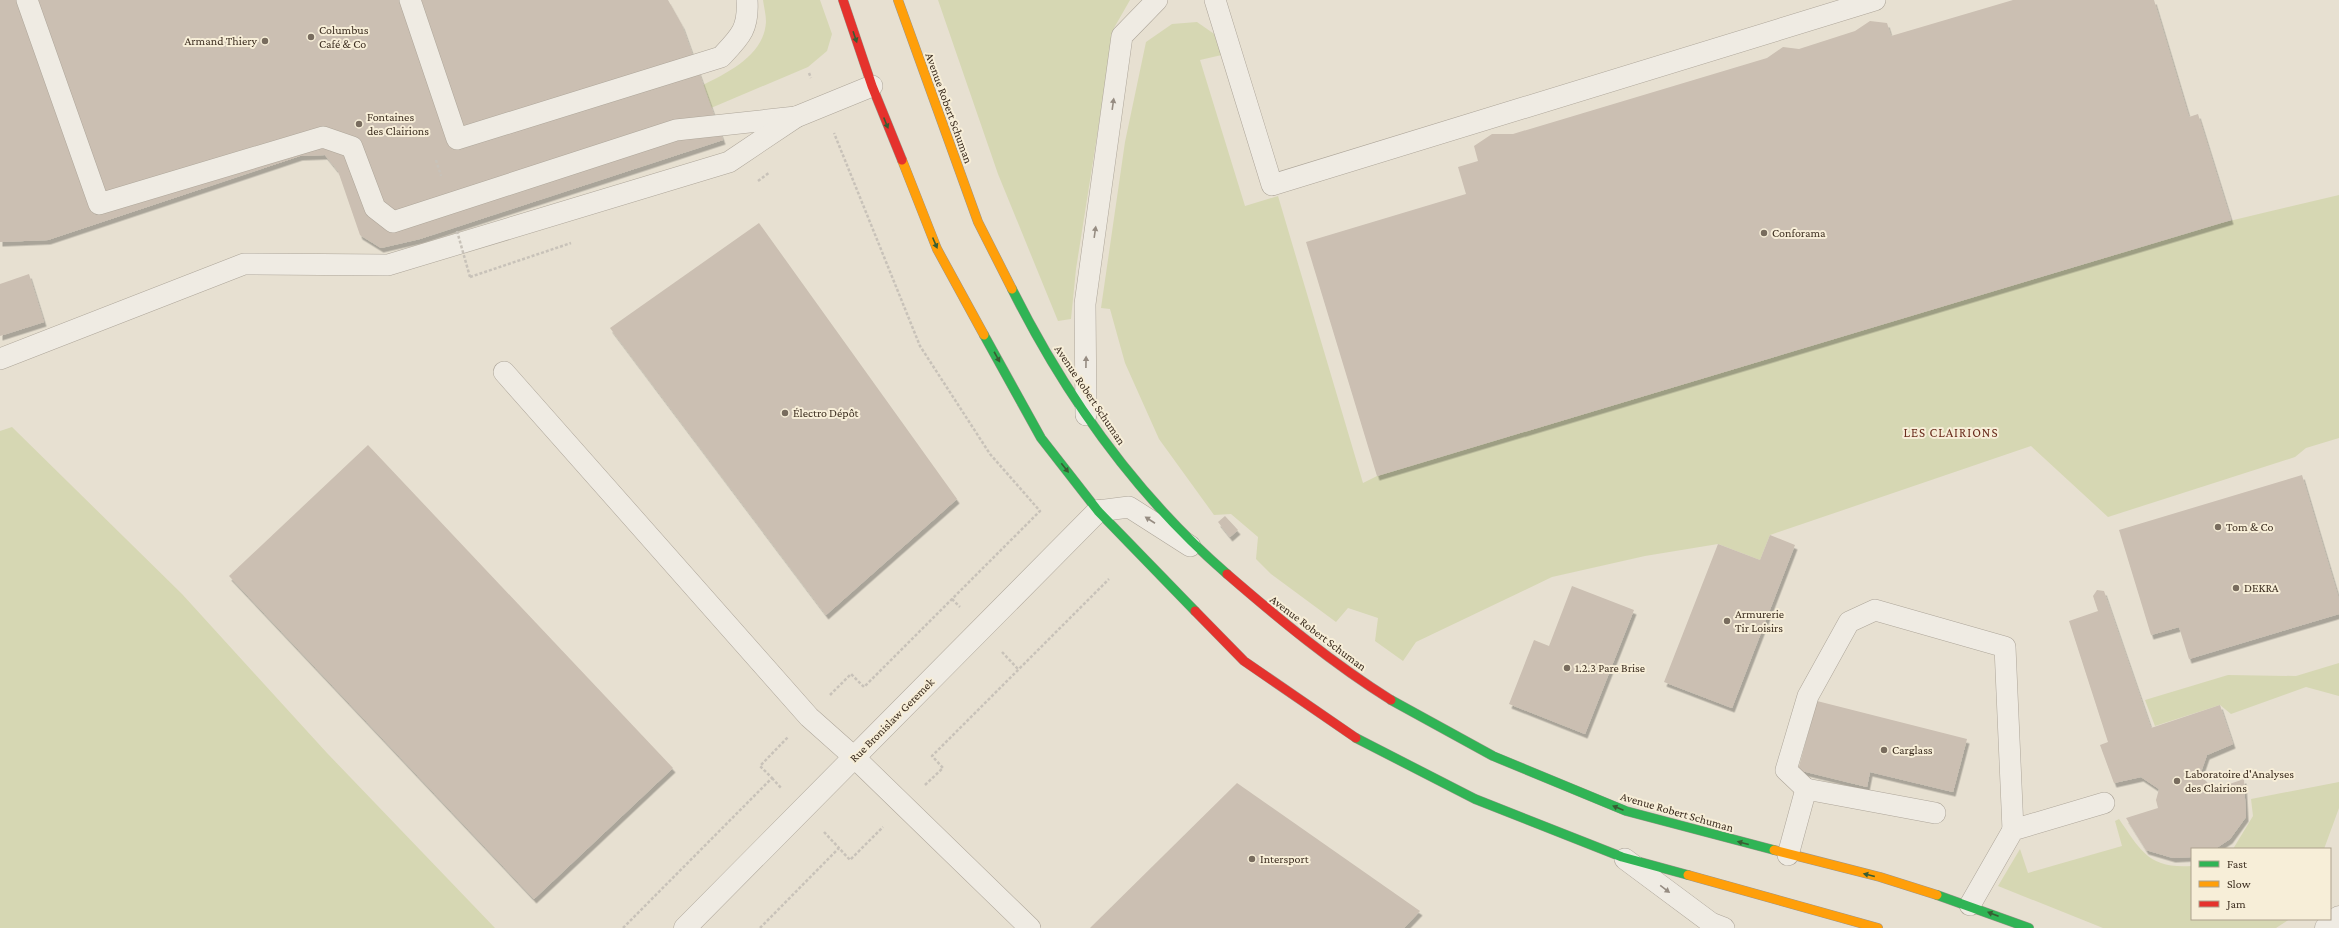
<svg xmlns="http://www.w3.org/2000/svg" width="2339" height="928" viewBox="0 0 2339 928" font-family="'Crimson Pro',serif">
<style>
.green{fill:#d6d7b3}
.building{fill:#cbbfb2;filter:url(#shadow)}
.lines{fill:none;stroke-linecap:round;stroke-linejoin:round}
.lane-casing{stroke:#ada599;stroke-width:22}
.street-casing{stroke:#ada599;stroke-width:23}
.fast-casing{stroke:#9c958a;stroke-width:10}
.slow-casing{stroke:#9c958a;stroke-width:10}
.jam-casing{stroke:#9c958a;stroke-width:10}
.path{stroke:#c8c2b9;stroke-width:2.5;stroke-dasharray:3 2;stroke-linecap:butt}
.lane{stroke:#efebe3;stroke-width:21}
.street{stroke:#efebe3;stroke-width:22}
.fast{stroke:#30b455;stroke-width:9}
.slow{stroke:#ff9f0a;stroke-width:9}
.jam{stroke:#e5322d;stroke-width:9}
.path-bridge{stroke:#c8c2b9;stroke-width:2.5;stroke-dasharray:3 2;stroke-linecap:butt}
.oneway{fill:#385d33}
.oneway2{fill:#968c82}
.poi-dot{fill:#786c5e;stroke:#f7eed8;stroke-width:1.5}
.labels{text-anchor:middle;stroke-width:4;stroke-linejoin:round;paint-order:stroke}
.poi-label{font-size:12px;fill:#3d2e20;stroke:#f7eed8;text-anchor:start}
.street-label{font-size:12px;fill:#3d2e20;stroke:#f7eed8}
.neighbourhood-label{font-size:13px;letter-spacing:1px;fill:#6b2e1e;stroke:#f7eed8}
</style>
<defs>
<filter id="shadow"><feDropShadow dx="2.5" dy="4.5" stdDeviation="0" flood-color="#0004"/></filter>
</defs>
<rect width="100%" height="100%" fill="#e7e0d1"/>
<!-- green -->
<g class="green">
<path d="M 763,0 L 820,0 L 832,34 L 827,51 L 808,67 L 711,108 L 703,85 C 729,72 764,55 766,22 C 766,15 764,7 763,0 Z"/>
<path d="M 938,0 L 1130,0 L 1114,28 L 1076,269 L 1071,319 L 1058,321 L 998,174 Z"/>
<path d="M 1197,22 L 1220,38 L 1226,54 L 1200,60 L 1245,206 L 1278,196 L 1363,483 L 1377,476 L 2221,223 L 2339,195 L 2339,438 L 2306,448 L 2295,457 L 2108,517 L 2031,446 L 1770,535 L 1760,560 L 1718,544 L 1645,556 L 1552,577 L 1416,642 L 1403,661 L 1375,641 L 1378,618 L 1348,608 L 1336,622 L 1271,574 L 1256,559 L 1258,537 L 1231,514 L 1214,515 L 1159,439 L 1125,363 L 1110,309 L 1101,308 L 1125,142 L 1146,42 L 1172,24 Z"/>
<path d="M 12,427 L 182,594 L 327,753 L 495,928 L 0,928 L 0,431 Z"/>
<path d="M 2339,663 L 2339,696 L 2306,687 L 2231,714 L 2220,705 L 2155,726 L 2145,700 L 2228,675 L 2296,676 Z"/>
<path d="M 2339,782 L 2339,808 L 2324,849 L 2233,849 L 2253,816 L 2251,799 Z"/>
<path d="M 2119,819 C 2141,851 2149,869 2192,866 L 2192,919 L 2290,919 L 2276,928 L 2103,928 L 1998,886 L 2020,849 L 2028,873 L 2122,846 L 2115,821 Z"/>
</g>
<!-- building -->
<g class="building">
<path d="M 0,0 L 668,0 L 682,25 L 723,140 L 420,239 L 381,248 L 360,235 L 338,171 L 325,155 L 300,156 L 48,240 L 0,242 Z"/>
<path d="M 2013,0 L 2154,0 L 2189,117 L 2198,114 L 2231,220 L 1377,476 L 1306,242 L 1466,194 L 1458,167 L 1478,161 L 1474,146 L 1492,134 L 1513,134 L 1767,58 L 1783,47 L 1799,49 L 1855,31 L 1870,21 L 1887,23 L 1891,36 Z"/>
<path d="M 759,223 L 957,499 L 826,615 L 610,328 Z"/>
<path d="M 29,274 L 44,322 L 0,336 L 0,284 Z"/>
<path d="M 368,445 L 673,768 L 534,899 L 229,576 Z"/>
<path d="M 2302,475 L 2339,599 L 2339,614 L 2189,659 L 2179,627 L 2151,635 L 2119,530 Z"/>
<path d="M 1225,516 L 1238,530 L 1230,537 L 1218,522 Z"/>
<path d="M 1770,535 L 1795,545 L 1732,708 L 1664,682 L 1718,544 L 1760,560 Z"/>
<path d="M 1572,586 L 1634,610 L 1585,734 L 1509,704 L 1534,640 L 1549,646 Z"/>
<path d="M 2097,590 L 2104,591 L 2151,728 L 2220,705 L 2233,744 L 2207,755 L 2200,775 L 2207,782 L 2212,790 L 2244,779 L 2246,817 L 2230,839 L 2215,849 L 2192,849 L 2192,857 L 2173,858 L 2146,850 L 2126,818 L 2158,808 L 2156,800 L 2159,789 L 2141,777 L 2114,783 L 2100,745 L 2108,742 L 2069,621 L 2098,611 L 2093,596 Z"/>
<path d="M 1817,701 L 1967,739 L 1953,792 L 1870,772 L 1867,787 L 1798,770 Z"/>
<path d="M 1237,783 L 1420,911 L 1404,928 L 1090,928 Z"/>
</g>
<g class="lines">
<!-- lane casing -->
<g class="lane-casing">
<g id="lane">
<path d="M 27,0 L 99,204 L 323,137 L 352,147 L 375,208 L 393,222 L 676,130 L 796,117"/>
<path d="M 410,0 L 457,139 L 721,57 C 740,37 749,29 747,0"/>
<path d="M 1215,0 L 1272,185 L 1875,0"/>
<path d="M 0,359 L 244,264 L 388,265 L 729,162 L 796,117 L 872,86"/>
<path d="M 504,372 L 809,717 L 854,757 L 1030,928"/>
<path d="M 1086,415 L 1085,304 L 1122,36 L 1157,0"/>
<path d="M 1098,511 L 1129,507 L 1190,546"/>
<path d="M 1806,789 L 1786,770 L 1808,696 L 1849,622 L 1875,610 L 2005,647 L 2013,830"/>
<path d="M 1788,855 L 1806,789 L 1935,813"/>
<path d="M 1625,859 L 1711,923 L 1724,928"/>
<path d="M 1970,905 L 2013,830 L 2104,803"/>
</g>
</g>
<!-- street casing -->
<g class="street-casing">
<g id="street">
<path d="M 685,928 L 1098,511"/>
<path d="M 2326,928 L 2339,917"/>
</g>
</g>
<!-- fast casing -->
<g class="fast-casing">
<g id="fast">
<path d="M 1012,289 C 1065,395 1136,495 1227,574"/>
<path d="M 984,335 L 1041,438 L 1098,511 L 1195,611"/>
<path d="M 1391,700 L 1493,756 L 1626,811 L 1774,850"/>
<path d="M 1356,738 L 1475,799 L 1622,857 L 1688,875"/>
<path d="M 1937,895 L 2029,928"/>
</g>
</g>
<!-- slow casing -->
<g class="slow-casing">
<g id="slow">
<path d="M 898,0 L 978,222 L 1012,289"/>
<path d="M 902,160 L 937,249 L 984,335"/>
<path d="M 1774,850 L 1880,877 L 1937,895"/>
<path d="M 1688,875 L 1878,928"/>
</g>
</g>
<!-- jam casing -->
<g class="jam-casing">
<g id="jam">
<path d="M 843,0 L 872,86 L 902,160"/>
<path d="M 1227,574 C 1279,619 1332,663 1391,700"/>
<path d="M 1195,611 L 1244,661 L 1356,738"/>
</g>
</g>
<!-- path -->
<g class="path">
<path d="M 809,73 L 811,78"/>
<path d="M 436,160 L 441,176"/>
<path d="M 758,181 L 770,172"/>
<path d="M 470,277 L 571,243"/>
<path d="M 952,599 L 960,607"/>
<path d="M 1002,652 L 1018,669"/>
<path d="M 830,695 L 851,674 L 864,687 L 1040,511 L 990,454 L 920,346 L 834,133"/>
<path d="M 772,778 L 781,788"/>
<path d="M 925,785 L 943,768 L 932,756 L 1109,579"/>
<path d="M 824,832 L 839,848"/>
<path d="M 623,928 L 772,778 L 760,766 L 788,737"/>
<path d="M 760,928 L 839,848 L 850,860 L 883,827"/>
</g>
<!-- lane -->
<use href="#lane" class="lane"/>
<!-- street -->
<use href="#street" class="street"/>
<!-- fast -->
<use href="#fast" class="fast"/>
<!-- slow -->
<use href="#slow" class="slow"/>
<!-- jam -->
<use href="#jam" class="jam"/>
<!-- path-bridge -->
<path class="path-bridge" d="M 457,231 L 470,277"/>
</g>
<!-- one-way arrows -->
<defs><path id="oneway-solid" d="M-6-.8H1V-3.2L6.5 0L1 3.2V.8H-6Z"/></defs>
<g class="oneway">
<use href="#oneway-solid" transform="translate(855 37) rotate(71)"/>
<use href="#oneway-solid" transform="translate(886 123) rotate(68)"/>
<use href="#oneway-solid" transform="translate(935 243) rotate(67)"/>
<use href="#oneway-solid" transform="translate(997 357) rotate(61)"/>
<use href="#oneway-solid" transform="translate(1065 468) rotate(52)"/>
<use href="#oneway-solid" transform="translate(1618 808) rotate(-157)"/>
<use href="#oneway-solid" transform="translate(1743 843) rotate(-165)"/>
<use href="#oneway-solid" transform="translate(1869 875) rotate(-166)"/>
<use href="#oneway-solid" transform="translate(1993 914) rotate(-159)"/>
</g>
<g class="oneway2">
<use href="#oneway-solid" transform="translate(1113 104) rotate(-82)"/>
<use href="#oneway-solid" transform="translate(1095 232) rotate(-82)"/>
<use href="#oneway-solid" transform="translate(1086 362) rotate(-89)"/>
<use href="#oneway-solid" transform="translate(1150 520) rotate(-147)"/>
<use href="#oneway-solid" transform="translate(1665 889) rotate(37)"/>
</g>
<!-- markers -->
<g class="poi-dot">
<circle cx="311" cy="37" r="4"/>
<circle cx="265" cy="41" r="4"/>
<circle cx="359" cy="124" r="4"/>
<circle cx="1764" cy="233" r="4"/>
<circle cx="785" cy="413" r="4"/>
<circle cx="2218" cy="527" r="4"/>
<circle cx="2236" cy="588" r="4"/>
<circle cx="1727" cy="621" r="4"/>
<circle cx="1567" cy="668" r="4"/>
<circle cx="1884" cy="750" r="4"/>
<circle cx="2177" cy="781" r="4"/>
<circle cx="1252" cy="859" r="4"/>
</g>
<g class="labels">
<!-- poi labels -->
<g class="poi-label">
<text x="319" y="34">Columbus<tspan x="319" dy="14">Café &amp; Co</tspan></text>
<text x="257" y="45" text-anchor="end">Armand Thiery</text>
<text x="367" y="121">Fontaines<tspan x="367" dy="14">des Clairions</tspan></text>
<text x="1772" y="237">Conforama</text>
<text x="793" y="417">Électro Dépôt</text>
<text x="2226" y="531">Tom &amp; Co</text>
<text x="2244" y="592">DEKRA</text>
<text x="1735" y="618">Armurerie<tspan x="1735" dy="14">Tir Loisirs</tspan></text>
<text x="1575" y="672">1.2.3 Pare Brise</text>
<text x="1892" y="754">Carglass</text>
<text x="2185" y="778">Laboratoire d'Analyses<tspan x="2185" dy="14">des Clairions</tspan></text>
<text x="1260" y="863">Intersport</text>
</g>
<!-- street labels -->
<g class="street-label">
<text transform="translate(949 108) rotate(70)" y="4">Avenue Robert Schuman</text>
<text transform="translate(1090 395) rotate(56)" y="4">Avenue Robert Schuman</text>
<text transform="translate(1318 633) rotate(37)" y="4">Avenue Robert Schuman</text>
<text transform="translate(892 720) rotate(-45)" y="4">Rue Bronislaw Geremek</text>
<text transform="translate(1677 812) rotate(16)" y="4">Avenue Robert Schuman</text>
</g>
<!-- neighbourhood labels -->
<g class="neighbourhood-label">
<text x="1951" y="437">LES CLAIRIONS</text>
</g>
</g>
<!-- legend -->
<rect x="2191" y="848" width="140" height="72" fill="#f7eed8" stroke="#ada18e"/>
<rect x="2199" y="861" width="20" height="6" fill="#30b455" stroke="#ada18e"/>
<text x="2227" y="868" font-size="12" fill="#3d2e20">Fast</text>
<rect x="2199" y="881" width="20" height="6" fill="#ff9f0a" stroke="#ada18e"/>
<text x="2227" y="888" font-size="12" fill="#3d2e20">Slow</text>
<rect x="2199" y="901" width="20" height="6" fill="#e5322d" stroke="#ada18e"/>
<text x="2227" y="908" font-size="12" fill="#3d2e20">Jam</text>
</svg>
